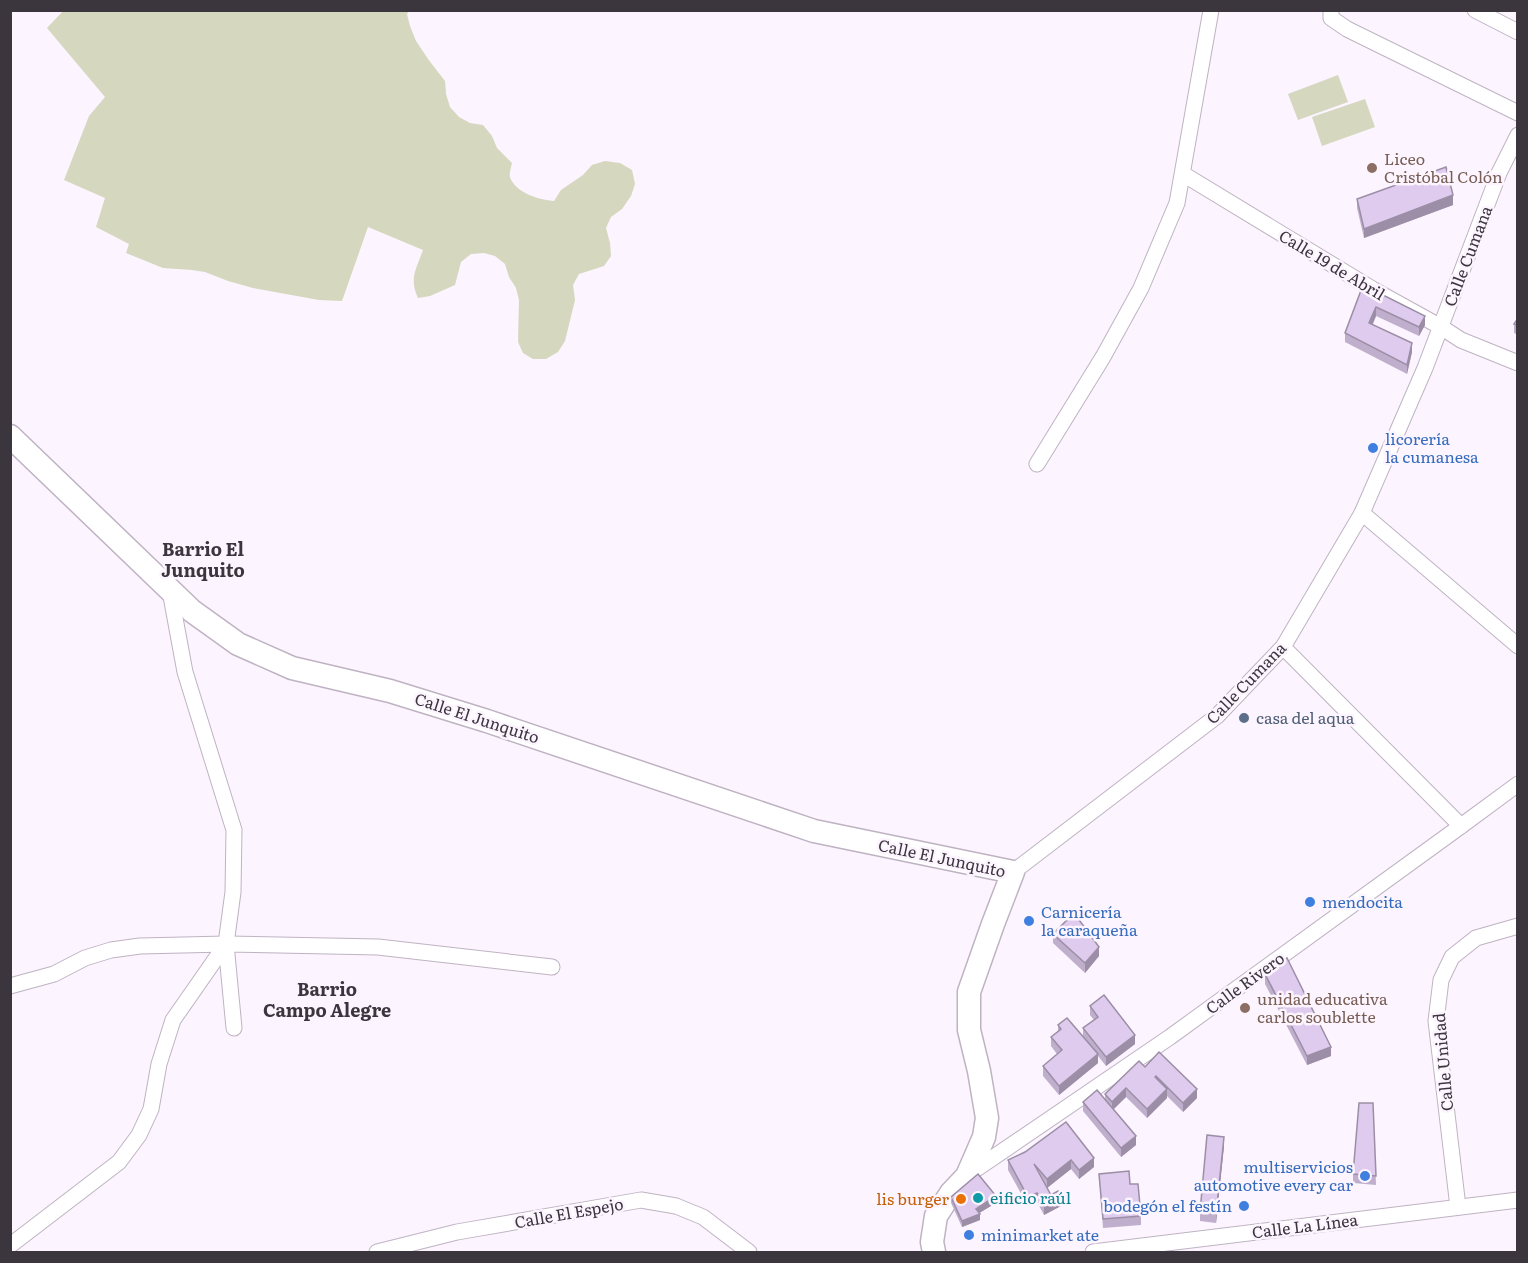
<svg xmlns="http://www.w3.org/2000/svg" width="1528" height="1263" viewBox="0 0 1528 1263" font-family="Literata,serif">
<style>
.green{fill:#d5d7bf}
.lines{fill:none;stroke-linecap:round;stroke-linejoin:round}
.street-casing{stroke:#bfb3c3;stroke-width:17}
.secondary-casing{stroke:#bfb3c3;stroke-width:25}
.street{stroke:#fff;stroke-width:15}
.secondary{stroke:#fff;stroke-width:22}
.wall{fill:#c0afcc}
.shaded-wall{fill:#9c8ea6}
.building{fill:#dfcbed;stroke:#9c8ea6;stroke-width:1.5}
.education-dot{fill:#8d6e63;stroke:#fcf4fe;stroke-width:2}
.shop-dot{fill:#3f7fe0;stroke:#fcf4fe;stroke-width:2}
.service-dot{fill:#5c6f8a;stroke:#fcf4fe;stroke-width:2}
.culture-dot{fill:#0f9aa8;stroke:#fcf4fe;stroke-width:2}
.food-dot{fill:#e8710a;stroke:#fcf4fe;stroke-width:2}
.labels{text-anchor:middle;stroke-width:5;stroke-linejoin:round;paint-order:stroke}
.education-label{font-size:16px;fill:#785e54;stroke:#fcf4fe;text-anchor:start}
.street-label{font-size:16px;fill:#3b363d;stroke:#fcf4fe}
.shop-label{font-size:16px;fill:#366cbe;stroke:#fcf4fe;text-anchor:start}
.service-label{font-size:16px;fill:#4e5e75;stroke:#fcf4fe;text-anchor:start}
.culture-label{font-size:16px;fill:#0d838f;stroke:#fcf4fe;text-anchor:start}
.food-label{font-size:16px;fill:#c56008;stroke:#fcf4fe;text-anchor:end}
.neighbourhood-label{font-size:18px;font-weight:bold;fill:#3b363d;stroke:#fcf4fe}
</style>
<rect width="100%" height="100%" fill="#fcf4fe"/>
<!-- green -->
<g class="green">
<path d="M 64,10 L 409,11 L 407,14 L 410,26 L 416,41 L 428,59 L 445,81 L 446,94 L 450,107 L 459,117 L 470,123 L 483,125 L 492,136 L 497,148 L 512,163 C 511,168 509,173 510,177 C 515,193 540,200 554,201 L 561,190 L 583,175 L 592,165 L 605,161 L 620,163 L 632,170 L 635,184 L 631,196 L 622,209 L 611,217 L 606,228 L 610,243 L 611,256 L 604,266 L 579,274 L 573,285 L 575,300 L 565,341 L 558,352 L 546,359 L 533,359 L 523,353 L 518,342 L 519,300 L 516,288 L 509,277 L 505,264 L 495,256 L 484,253 L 471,254 L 461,262 L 455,285 L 430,296 L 418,298 C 409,278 416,270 423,250 L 368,227 L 342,301 L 319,300 L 253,288 L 228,281 L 205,272 L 192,270 L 163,268 L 126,253 L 129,244 L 96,227 L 105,198 L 64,180 L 89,116 L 105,97 L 47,28 Z"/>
<path d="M 1338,75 L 1348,102 L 1298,120 L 1288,94 Z"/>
<path d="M 1365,99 L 1375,127 L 1322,146 L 1312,117 Z"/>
</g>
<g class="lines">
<!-- street casing -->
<g class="street-casing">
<g id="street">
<path d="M 1331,10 L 1331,18 L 1347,29 L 1518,113"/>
<path d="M 1475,10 L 1518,32"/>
<path d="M 1183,174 L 1374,290 L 1441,327 L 1461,340 L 1518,363"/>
<path d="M 1037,464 L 1103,357 L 1141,288 L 1177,203 L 1211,10"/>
<path d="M 1362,513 L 1518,646"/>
<path d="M 1283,647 L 1461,826"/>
<path d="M 1013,872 L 1217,716 L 1283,647 L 1362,513 L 1425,368 L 1499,173 L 1518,135"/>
<path d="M 226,944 L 234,1028"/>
<path d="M 10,986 L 54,974 L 85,958 L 111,950 L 140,946 L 226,944 L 378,947 L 552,967"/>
<path d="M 969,1174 L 1170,1037 L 1461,826 L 1518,784"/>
<path d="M 1458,1207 L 1436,1021 L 1441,980 L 1452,957 L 1476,938 L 1518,926"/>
<path d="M 12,1244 L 119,1162 L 139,1135 L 151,1109 L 159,1064 L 173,1020 L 226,944 L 233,892 L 234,830 L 185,672 L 170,591"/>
<path d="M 377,1252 L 457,1232 L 641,1200 L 676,1206 L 703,1217 L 749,1252"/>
<path d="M 1093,1252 L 1518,1200"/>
</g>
</g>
<!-- secondary casing -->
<g class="secondary-casing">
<path id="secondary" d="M 10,436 L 192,611 L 238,644 L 292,668 L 390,691 L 487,721 L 814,831 L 1013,872 L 993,924 L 969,992 L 969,1030 L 979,1071 L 987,1118 L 984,1137 L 967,1176 L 951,1193 L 936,1216 L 932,1242 L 934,1252"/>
</g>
<!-- street -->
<use href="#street" class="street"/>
<!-- secondary -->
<use href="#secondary" class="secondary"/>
</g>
<!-- wall -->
<g class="wall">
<path d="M 1357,199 L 1453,205 L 1364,238 L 1357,208 Z"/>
<path d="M 1363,285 L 1425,325 L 1419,336 L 1376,316 L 1373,324 L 1412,352 L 1407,374 L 1345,342 L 1345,333 Z"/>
<path d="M 1518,318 L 1518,335 L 1514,333 L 1514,324 Z"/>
<path d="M 1053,934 L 1099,956 L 1085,973 L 1053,943 Z"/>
<path d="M 1265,974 L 1331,1056 L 1307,1065 L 1265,984 Z"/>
<path d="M 1090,1006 L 1135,1044 L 1106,1066 L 1098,1056 L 1098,1063 L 1059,1095 L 1043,1076 L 1043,1066 L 1057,1054 L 1051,1046 L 1051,1037 L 1058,1031 L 1058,1025 L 1083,1036 L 1083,1028 L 1094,1020 L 1090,1015 Z"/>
<path d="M 1145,1067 L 1197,1098 L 1183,1112 L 1167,1096 L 1167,1098 L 1147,1118 L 1126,1097 L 1113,1109 L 1136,1145 L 1121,1157 L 1083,1111 L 1083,1102 L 1105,1099 L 1105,1094 Z"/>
<path d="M 1373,1103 L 1376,1185 L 1353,1183 L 1353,1174 Z"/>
<path d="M 1066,1122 L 1094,1167 L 1079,1179 L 1071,1169 L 1047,1188 L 1051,1195 L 1061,1206 L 1044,1215 L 1037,1202 L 1028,1206 L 1008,1170 L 1008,1160 L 1025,1152 Z"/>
<path d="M 1224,1146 L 1216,1223 L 1200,1221 L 1200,1212 Z"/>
<path d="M 1099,1174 L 1141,1216 L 1141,1225 L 1103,1228 Z"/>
<path d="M 951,1197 L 996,1203 L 979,1213 L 980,1220 L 962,1227 L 951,1203 Z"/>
</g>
<!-- shaded-wall -->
<g class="shaded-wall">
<path d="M 1453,195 L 1453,205 L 1364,238 L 1364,229 Z"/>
<path d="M 1376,307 L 1376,316 L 1369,332 L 1369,323 Z"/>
<path d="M 1425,316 L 1425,325 L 1419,336 L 1419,327 Z"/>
<path d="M 1412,343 L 1412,352 L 1407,374 L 1407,365 Z"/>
<path d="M 1099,947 L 1099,956 L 1085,973 L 1085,963 Z"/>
<path d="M 1135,1035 L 1135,1044 L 1106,1066 L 1106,1057 Z"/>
<path d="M 1331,1047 L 1331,1056 L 1307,1065 L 1307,1056 Z"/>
<path d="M 1098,1054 L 1098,1063 L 1059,1095 L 1059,1086 Z"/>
<path d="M 1126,1088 L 1126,1097 L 1112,1111 L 1112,1102 Z"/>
<path d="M 1167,1089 L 1167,1098 L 1147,1118 L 1147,1109 Z"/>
<path d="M 1197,1089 L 1197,1098 L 1183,1112 L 1183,1103 Z"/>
<path d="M 1136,1136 L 1136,1145 L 1121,1157 L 1121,1148 Z"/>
<path d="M 1224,1137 L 1224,1146 L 1216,1223 L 1216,1214 Z"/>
<path d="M 1094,1158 L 1094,1167 L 1079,1179 L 1079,1170 Z"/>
<path d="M 1071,1160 L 1071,1169 L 1047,1188 L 1047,1179 Z"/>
<path d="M 1037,1193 L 1037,1202 L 1028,1206 L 1028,1197 Z"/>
<path d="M 996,1196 L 996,1203 L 976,1215 L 976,1209 Z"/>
<path d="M 1061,1197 L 1061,1206 L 1044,1215 L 1044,1206 Z"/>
<path d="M 980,1214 L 980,1220 L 962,1227 L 962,1221 Z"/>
</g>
<!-- building -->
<g class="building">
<path d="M 1446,167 L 1453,195 L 1364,229 L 1357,199 Z"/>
<path d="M 1363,285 L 1425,316 L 1419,327 L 1376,307 L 1369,323 L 1412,343 L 1407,365 L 1345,333 Z"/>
<path d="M 1518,318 L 1518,325 L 1514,324 Z"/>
<path d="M 1074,913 L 1099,947 L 1085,963 L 1053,934 Z"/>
<path d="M 1287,958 L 1331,1047 L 1307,1056 L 1265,974 Z"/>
<path d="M 1104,995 L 1135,1035 L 1106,1057 L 1083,1028 L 1098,1017 L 1090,1006 Z"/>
<path d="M 1067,1018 L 1098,1054 L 1059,1086 L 1043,1066 L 1062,1050 L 1051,1037 L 1061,1029 L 1058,1025 Z"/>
<path d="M 1159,1052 L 1197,1089 L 1183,1103 L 1156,1076 L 1155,1077 L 1167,1089 L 1147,1109 L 1126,1088 L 1112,1102 L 1105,1094 L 1139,1061 L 1145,1067 Z"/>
<path d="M 1097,1090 L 1136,1136 L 1121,1148 L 1083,1102 Z"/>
<path d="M 1359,1103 L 1373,1103 L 1376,1176 L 1353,1174 Z"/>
<path d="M 1066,1122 L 1094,1158 L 1079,1170 L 1071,1160 L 1047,1179 L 1034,1164 L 1051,1195 L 1058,1191 L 1061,1197 L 1044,1206 L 1037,1193 L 1028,1197 L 1008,1160 L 1025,1152 Z"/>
<path d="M 1207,1135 L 1224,1137 L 1216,1214 L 1200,1212 Z"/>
<path d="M 1129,1171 L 1130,1184 L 1138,1184 L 1141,1216 L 1103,1219 L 1099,1174 Z"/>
<path d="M 978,1174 L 996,1196 L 976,1209 L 980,1214 L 962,1221 L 951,1197 Z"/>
</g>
<!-- markers -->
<g class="education-dot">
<circle cx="1372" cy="168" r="6"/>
<circle cx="1245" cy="1008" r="6"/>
</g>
<g class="shop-dot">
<circle cx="1373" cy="448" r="6"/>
<circle cx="1310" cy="902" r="6"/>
<circle cx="1029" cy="921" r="6"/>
<circle cx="1365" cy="1176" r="6"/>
<circle cx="1244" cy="1206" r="6"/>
<circle cx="969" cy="1235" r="6"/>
</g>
<circle class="service-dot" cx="1244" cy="718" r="6"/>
<circle class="culture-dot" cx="978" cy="1198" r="6"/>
<circle class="food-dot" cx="961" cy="1199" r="6"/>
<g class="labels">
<!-- education labels -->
<g class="education-label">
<text x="1384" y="165">Liceo<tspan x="1384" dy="18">Cristóbal Colón</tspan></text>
<text x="1257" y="1005">unidad educativa<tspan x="1257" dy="18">carlos soublette</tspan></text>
</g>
<!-- street labels -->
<g class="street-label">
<text transform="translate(1468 256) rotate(-69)" y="6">Calle Cumana</text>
<text transform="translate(1332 265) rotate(31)" y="6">Calle 19 de Abril</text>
<text transform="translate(1246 683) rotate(-46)" y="6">Calle Cumana</text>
<text transform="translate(477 718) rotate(18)" y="6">Calle El Junquito</text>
<text transform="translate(942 858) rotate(12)" y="6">Calle El Junquito</text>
<text transform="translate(1245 983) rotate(-36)" y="6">Calle Rivero</text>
<text transform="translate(1443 1062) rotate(-95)" y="6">Calle Unidad</text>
<text transform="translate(569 1213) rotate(-10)" y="6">Calle El Espejo</text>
<text transform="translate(1305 1226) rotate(-7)" y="6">Calle La Línea</text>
</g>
<!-- shop labels -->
<g class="shop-label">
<text x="1385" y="445">licorería<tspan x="1385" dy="18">la cumanesa</tspan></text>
<text x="1322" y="908">mendocita</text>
<text x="1041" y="918">Carnicería<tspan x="1041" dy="18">la caraqueña</tspan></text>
<text x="1353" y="1173" text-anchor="end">multiservicios<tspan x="1353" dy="18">automotive every car</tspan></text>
<text x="1232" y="1212" text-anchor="end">bodegón el festín</text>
<text x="981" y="1241">minimarket ate</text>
</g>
<!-- service labels -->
<g class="service-label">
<text x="1256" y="724">casa del aqua</text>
</g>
<!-- culture labels -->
<g class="culture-label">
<text x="990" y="1204">eificio raúl</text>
</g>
<!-- food labels -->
<g class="food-label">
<text x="949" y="1205">lis burger</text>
</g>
<!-- neighbourhood labels -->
<g class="neighbourhood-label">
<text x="203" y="556">Barrio El<tspan x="203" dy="21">Junquito</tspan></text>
<text x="327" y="996">Barrio<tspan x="327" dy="21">Campo Alegre</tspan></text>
</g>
</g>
<!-- border -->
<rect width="1528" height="1263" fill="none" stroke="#3b363d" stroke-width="24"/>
</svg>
